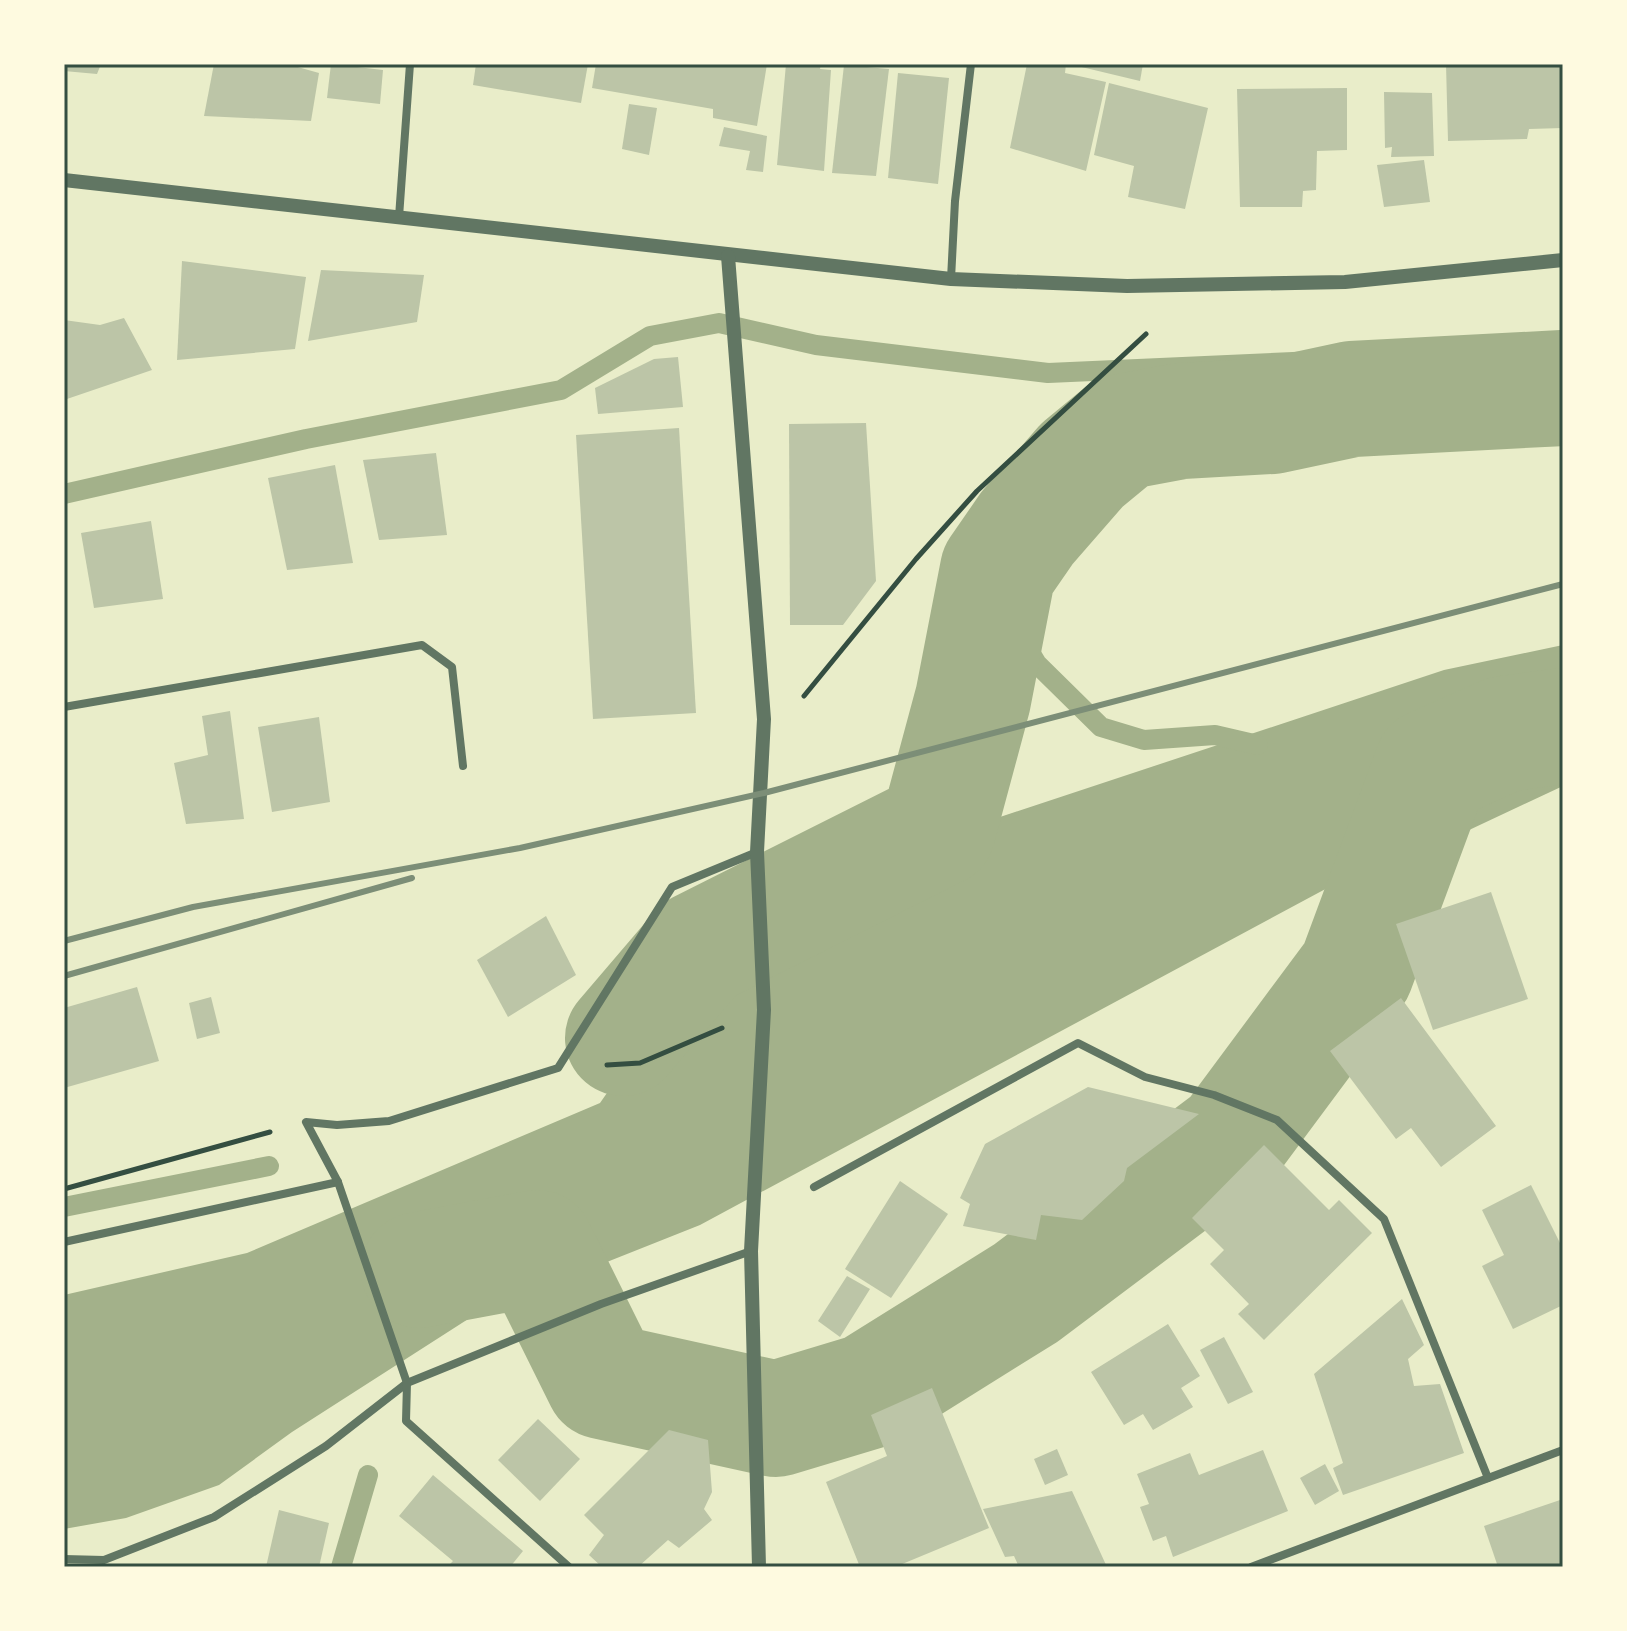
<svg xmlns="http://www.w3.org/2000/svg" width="1627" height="1631" viewBox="0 0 1627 1631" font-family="'Golos Text',sans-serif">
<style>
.water{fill:#a3b18a}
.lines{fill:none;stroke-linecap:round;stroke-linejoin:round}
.stream{stroke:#a3b18a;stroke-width:20}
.river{stroke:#a3b18a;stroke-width:116}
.building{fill:#bcc5a7}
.path{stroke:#344e41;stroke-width:5}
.minor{stroke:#617663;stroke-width:8}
.tertiary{stroke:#617663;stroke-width:14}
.rail{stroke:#7c8e77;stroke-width:6}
.neatline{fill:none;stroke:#344e41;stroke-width:3}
</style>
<rect width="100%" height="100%" fill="#e9edc9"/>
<!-- water -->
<path class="water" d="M 1563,645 L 1563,786 L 1450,839 L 1359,871 L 700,1225 L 476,1314 L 292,1432 L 219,1485 L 126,1518 L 64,1529 L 64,1295 L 247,1253 L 600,1103 L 695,967 L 973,826 L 1444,670 Z"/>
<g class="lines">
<!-- stream -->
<g class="stream">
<path d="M 64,494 L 306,439 L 561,390 L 650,336 L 719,323 L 816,345 L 1048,373 L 1563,350"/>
<path d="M 974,551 L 980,570 L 1037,664 L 1101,727 L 1144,740 L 1215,735 L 1258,745"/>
<path d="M 933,695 L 964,568 L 982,534 L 1058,440"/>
<path d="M 954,697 L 980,570 L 1058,471 L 1103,427 L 1126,414 L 1267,401 L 1363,383 L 1563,370"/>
<path d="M 803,859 L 914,808 L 917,788"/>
<path d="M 615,1026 L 689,935"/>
<path d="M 64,1207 L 269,1166"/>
<path d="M 341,1567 L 368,1475"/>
</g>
<!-- river -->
<g class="river">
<path d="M 623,1038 L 699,949 L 938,829 L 973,699 L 998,570 L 1027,528 L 1082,465 L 1122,432 L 1181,421 L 1272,416 L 1352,399 L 1563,388"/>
<path d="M 419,1270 L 537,1248 L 603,1381 L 776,1419 L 869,1391 L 1026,1293 L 1232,1138 L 1356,971 L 1432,766 L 1504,734 L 1563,726"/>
</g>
</g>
<!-- building -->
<g class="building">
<path d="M 64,64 L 101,64 L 97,74 L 64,71 Z"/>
<path d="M 214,64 L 287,64 L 319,73 L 311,121 L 204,116 Z"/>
<path d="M 331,64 L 383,70 L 380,104 L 327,98 Z"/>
<path d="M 476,64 L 588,64 L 581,103 L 473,85 Z"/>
<path d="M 596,64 L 767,64 L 757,126 L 713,118 L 713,109 L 592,88 Z"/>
<path d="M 786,64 L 821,64 L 820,69 L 831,70 L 824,171 L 777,165 Z"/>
<path d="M 1027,64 L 1066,64 L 1065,73 L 1106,82 L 1086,171 L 1010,148 Z"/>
<path d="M 1069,64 L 1143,64 L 1140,81 Z"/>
<path d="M 1446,64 L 1562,64 L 1563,128 L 1529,129 L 1527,139 L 1448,141 Z"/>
<path d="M 844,65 L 889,69 L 876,176 L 832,173 Z"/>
<path d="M 898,73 L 949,78 L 938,184 L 888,178 Z"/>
<path d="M 1109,83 L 1208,108 L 1185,209 L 1128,197 L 1134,166 L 1094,155 Z"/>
<path d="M 1347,88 L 1347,150 L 1317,151 L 1316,190 L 1303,191 L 1302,207 L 1240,207 L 1237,89 Z"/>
<path d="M 1384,92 L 1432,93 L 1434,156 L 1391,157 L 1392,147 L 1385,148 Z"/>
<path d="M 629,104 L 657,108 L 649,155 L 622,149 Z"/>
<path d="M 724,127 L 767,136 L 763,172 L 746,170 L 750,151 L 719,146 Z"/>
<path d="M 1424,160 L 1430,202 L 1384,207 L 1377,165 Z"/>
<path d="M 182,261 L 306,277 L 295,349 L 177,360 Z"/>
<path d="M 321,270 L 424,275 L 417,322 L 308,341 Z"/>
<path d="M 124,318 L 152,370 L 64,400 L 64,320 L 100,325 Z"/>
<path d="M 678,357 L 683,407 L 598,414 L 595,388 L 654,359 Z"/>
<path d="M 866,423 L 876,581 L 843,625 L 790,625 L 789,424 Z"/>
<path d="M 679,428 L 696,713 L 593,719 L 576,435 Z"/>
<path d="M 436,453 L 447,535 L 379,540 L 363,460 Z"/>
<path d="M 335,465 L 353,563 L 287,570 L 268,478 Z"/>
<path d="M 151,521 L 163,599 L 94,608 L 81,533 Z"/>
<path d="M 230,711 L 244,819 L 186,824 L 174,763 L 208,755 L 202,716 Z"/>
<path d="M 319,717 L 330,802 L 272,812 L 258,727 Z"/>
<path d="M 1491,892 L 1528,999 L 1433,1030 L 1396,924 Z"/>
<path d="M 546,916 L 576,975 L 508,1017 L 477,960 Z"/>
<path d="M 137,987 L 159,1061 L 64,1088 L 64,1008 Z"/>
<path d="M 211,997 L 220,1033 L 197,1039 L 189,1003 Z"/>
<path d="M 1401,998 L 1496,1126 L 1441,1167 L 1411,1128 L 1396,1139 L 1330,1051 Z"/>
<path d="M 1088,1087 L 1199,1114 L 1127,1168 L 1124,1181 L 1082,1220 L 1041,1215 L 1036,1240 L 963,1226 L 970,1204 L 960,1198 L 985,1144 Z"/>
<path d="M 1264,1145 L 1329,1210 L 1339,1200 L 1372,1233 L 1264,1340 L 1238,1314 L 1249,1304 L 1210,1264 L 1224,1250 L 1192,1218 Z"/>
<path d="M 900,1181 L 948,1214 L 891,1298 L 845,1269 Z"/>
<path d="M 1531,1185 L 1563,1249 L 1563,1305 L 1513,1329 L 1482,1266 L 1504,1255 L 1482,1210 Z"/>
<path d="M 847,1276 L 870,1289 L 840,1337 L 818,1321 Z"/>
<path d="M 1402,1299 L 1424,1345 L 1408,1359 L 1414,1386 L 1440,1384 L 1464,1453 L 1343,1495 L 1333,1468 L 1343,1463 L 1314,1374 Z"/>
<path d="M 1168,1324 L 1200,1376 L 1181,1388 L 1193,1407 L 1153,1430 L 1143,1414 L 1124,1425 L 1091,1372 Z"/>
<path d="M 1224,1337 L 1253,1392 L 1228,1404 L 1200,1350 Z"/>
<path d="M 932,1388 L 989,1528 L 895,1567 L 860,1567 L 826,1482 L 887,1456 L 871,1415 Z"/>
<path d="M 538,1419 L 580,1459 L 540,1501 L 498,1460 Z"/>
<path d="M 669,1430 L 708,1440 L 712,1492 L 704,1509 L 712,1520 L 679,1548 L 668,1540 L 638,1567 L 602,1567 L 589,1555 L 604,1535 L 584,1515 Z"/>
<path d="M 1057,1449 L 1068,1475 L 1045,1485 L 1034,1459 Z"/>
<path d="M 1263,1450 L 1288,1511 L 1173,1557 L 1166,1536 L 1153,1541 L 1140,1507 L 1149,1504 L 1137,1474 L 1190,1453 L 1199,1475 Z"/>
<path d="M 1325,1464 L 1339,1491 L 1315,1505 L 1300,1478 Z"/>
<path d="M 433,1475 L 523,1551 L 510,1567 L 447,1567 L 453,1561 L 399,1516 Z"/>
<path d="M 1072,1491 L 1107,1567 L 1019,1567 L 1014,1556 L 1005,1557 L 983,1509 Z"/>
<path d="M 1563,1499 L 1563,1567 L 1498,1567 L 1484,1526 Z"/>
<path d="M 279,1510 L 329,1523 L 319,1567 L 266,1567 Z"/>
</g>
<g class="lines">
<!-- path -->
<g class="path">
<path d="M 804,696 L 916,559 L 977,491 L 1146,334"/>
<path d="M 607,1065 L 640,1063 L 722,1028"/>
<path d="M 64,1189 L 270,1132"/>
</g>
<!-- minor -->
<g class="minor">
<path d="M 399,217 L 410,64"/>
<path d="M 951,279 L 955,201 L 971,64"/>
<path d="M 64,707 L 422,645 L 452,667 L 463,766"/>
<path d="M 814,1187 L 1078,1043 L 1145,1077 L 1214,1095 L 1277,1120 L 1384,1219 L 1488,1478"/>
<path d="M 64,1242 L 338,1182"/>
<path d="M 64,1559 L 104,1560 L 214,1517 L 326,1446 L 407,1383 L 601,1304 L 751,1251"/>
<path d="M 569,1567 L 406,1421 L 407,1383 L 338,1182 L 306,1122 L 337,1125 L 389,1121 L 558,1068 L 672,887 L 757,852"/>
<path d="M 1251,1567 L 1563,1450"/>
</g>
<!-- tertiary -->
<g class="tertiary">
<path d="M 64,180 L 951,279 L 1127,286 L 1345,282 L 1563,260"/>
<path d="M 728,256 L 764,719 L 757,852 L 764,1010 L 751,1251 L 759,1567"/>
</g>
<!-- rail -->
<g class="rail">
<path d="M 64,941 L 193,907 L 520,848 L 764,793 L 1563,584"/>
<path d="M 64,976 L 412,878"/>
</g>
</g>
<!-- border -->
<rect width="1627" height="1631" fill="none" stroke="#fefae0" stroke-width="132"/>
<rect x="66" y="66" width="1495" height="1499" class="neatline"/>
</svg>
